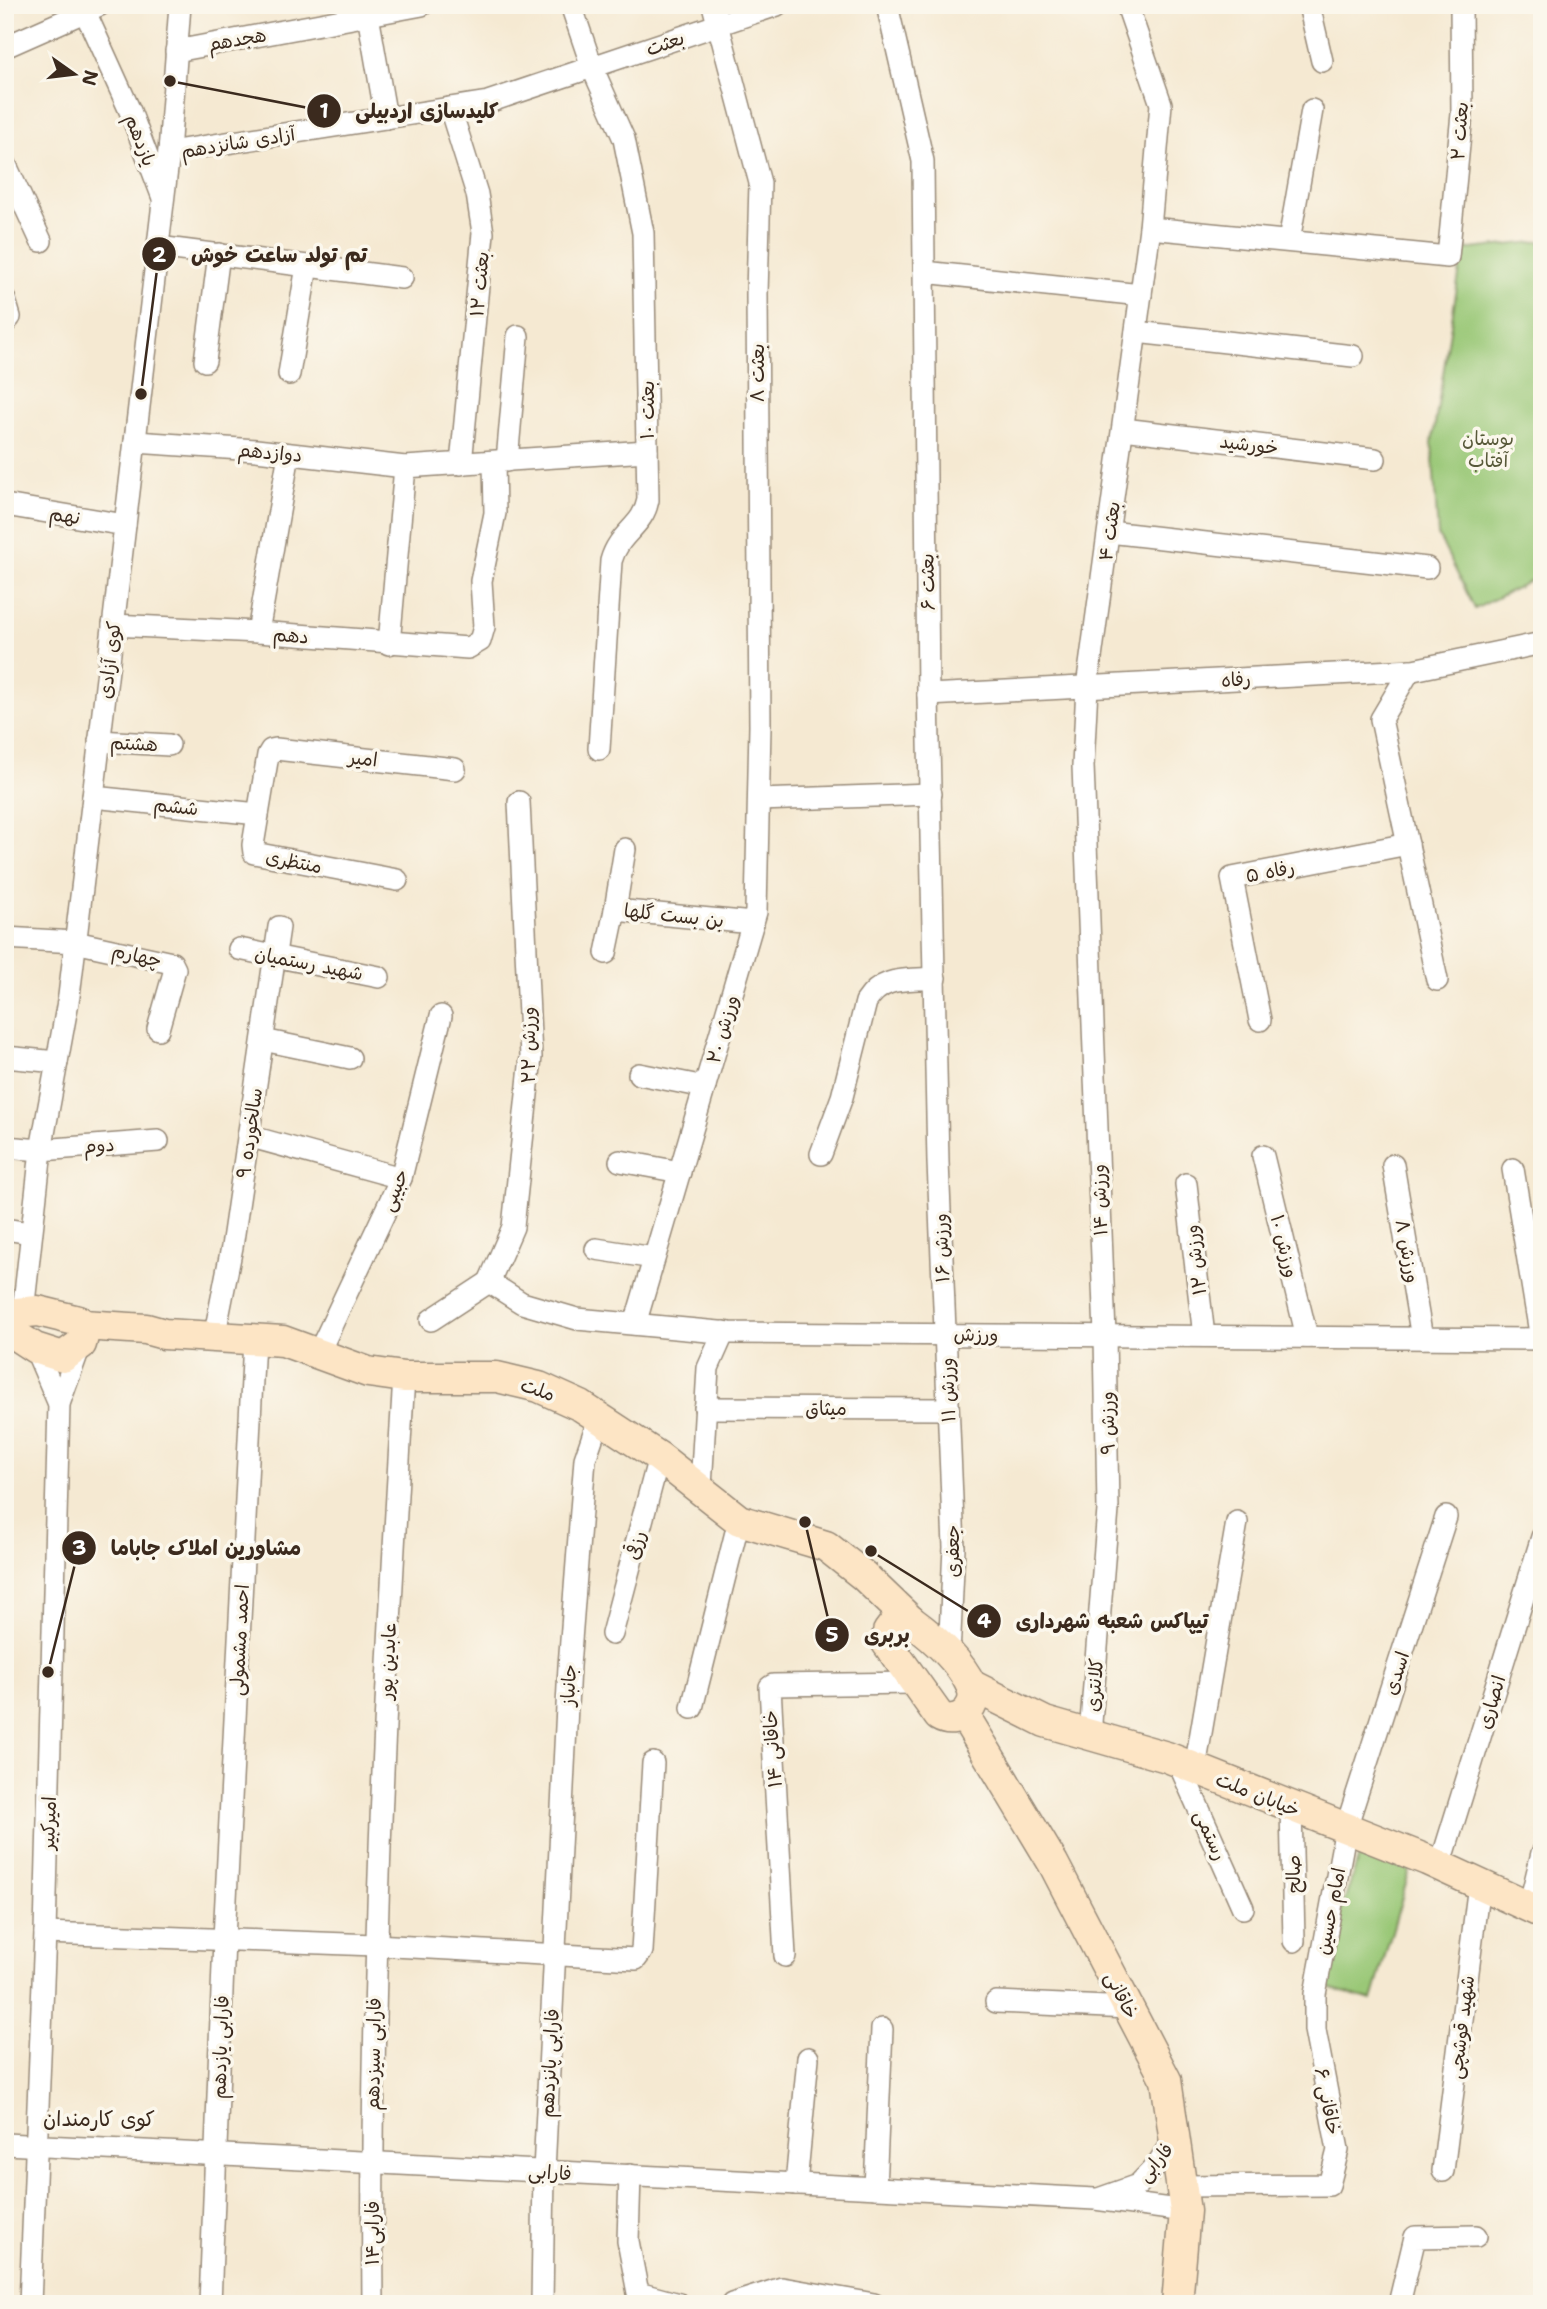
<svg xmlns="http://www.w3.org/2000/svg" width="1547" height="2309" viewBox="0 0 1547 2309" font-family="'Shantell Sans','Playpen Sans Arabic',sans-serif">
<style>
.green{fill:#9ac877;stroke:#6a794a;stroke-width:2}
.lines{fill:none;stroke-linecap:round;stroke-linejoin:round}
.street-casing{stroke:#988a78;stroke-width:24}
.secondary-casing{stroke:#988a78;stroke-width:33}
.street{stroke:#fff;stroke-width:21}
.secondary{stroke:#fde5c5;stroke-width:30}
.labels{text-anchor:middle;stroke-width:7;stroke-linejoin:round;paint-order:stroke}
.street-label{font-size:19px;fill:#3b2a1e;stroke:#fbf7ec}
.park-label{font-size:19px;fill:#585939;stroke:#fbf7ec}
.neighbourhood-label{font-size:21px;fill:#3b2a1e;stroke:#fbf7ec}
.leader{fill:none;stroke:#3b2a1e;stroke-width:2.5}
.callout-dot{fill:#3b2a1e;stroke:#fbf7ec;stroke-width:2.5}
.mark-label{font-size:21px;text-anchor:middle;font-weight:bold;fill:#fff}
.callout-label{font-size:21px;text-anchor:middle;font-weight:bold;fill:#3b2a1e;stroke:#fbf7ec;stroke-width:7;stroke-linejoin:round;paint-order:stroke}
</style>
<rect width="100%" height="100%" fill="#fbf7ec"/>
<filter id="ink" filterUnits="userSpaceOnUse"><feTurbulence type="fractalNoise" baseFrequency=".0143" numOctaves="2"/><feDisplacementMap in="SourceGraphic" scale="14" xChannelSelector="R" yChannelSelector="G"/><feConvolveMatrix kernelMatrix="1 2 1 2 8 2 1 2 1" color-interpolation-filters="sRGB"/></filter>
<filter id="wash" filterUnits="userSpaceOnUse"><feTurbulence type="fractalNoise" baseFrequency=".00686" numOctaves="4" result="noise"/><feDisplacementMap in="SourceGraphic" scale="28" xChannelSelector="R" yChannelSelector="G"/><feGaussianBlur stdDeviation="1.57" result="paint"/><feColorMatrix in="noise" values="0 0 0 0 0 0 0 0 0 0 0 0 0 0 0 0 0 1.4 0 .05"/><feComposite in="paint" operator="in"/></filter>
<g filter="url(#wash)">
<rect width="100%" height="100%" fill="#f5e9d2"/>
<!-- green -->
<g class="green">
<path d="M 1542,241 L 1542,575 L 1475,609 L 1438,535 L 1432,443 L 1463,250 Z"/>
<path d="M 1363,1844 L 1412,1863 L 1372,2000 L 1317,1985 Z"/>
</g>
</g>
<g filter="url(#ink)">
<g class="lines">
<!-- street casing -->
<g class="street-casing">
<g id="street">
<path d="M 82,5 L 130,111 L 163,198"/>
<path d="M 571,5 L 592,67 L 624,139 L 643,233 L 648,500 C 643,527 619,532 611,561 L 599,749"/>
<path d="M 887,5 L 923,161 L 928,695 L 938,1162 L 954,1547 L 949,1656"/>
<path d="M 1309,5 L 1322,61"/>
<path d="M 368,15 L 386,118"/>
<path d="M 5,47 L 100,5"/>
<path d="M 176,51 L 422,5"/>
<path d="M 450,108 L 477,194 L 483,233 L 461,464"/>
<path d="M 169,152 L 488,102 L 777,5"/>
<path d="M 5,163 L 41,241"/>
<path d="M 1150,228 L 1448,257 L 1462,114 L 1461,5"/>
<path d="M 1289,241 L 1312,110"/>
<path d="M 158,247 L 402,278"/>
<path d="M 924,272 L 1141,295"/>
<path d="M 5,300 L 10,317 L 5,323"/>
<path d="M 1136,332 L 1353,356"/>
<path d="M 205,361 L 219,254"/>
<path d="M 289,374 L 307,266"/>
<path d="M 1123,429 L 1375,459"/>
<path d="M 135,442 L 256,450 L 405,467 L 647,451"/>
<path d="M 507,461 L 518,336"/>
<path d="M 5,505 L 125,525"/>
<path d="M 1109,532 L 1427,568"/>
<path d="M 113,625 L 258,632 L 468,648 L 480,641 L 484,627 L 481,581 L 495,513 L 494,462"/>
<path d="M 258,632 L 289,454"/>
<path d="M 389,644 L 405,467"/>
<path d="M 1410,670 L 1381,719 L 1437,980"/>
<path d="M 928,695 L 1413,670 L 1542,643"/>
<path d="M 99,741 L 169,745"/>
<path d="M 93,797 L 258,814"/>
<path d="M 759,800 L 931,794"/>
<path d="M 625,849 L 615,910 L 753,923"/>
<path d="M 397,880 L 254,853 L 253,845 L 268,755 L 271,750 L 276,749 L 455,769"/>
<path d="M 5,938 L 75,942 L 172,963 L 175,969 L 158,1029"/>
<path d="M 239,949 L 379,977"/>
<path d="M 606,953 L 615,910"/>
<path d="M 1260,1020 L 1232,878 L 1408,844"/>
<path d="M 263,1040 L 350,1058"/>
<path d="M 5,1057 L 57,1062"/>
<path d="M 639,1074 L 705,1087"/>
<path d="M 248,1136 L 401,1178"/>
<path d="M 5,1147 L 41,1150 L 158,1141"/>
<path d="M 821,1154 L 842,1097 L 866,1002 C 883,975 906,981 935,978"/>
<path d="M 1263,1156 L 1307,1337"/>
<path d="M 620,1161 L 680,1172"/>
<path d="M 1393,1165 L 1422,1338"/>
<path d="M 1513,1169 L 1541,1339"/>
<path d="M 1186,1184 L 1204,1336"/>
<path d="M 5,1229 L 30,1233"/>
<path d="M 596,1249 L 654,1258"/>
<path d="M 489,1282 L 513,1227 L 531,1057 L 519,802"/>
<path d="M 23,1312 L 41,1150 L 69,996 L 93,797 L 169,152 L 180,5"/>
<path d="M 431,1320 L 489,1282 L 522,1303 L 577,1319 L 730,1333 L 1542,1339"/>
<path d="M 635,1324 L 756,912 L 760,726 L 757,294 L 760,183 L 713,5"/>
<path d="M 214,1338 L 232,1247 L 279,927"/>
<path d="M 35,1348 L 59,1404"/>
<path d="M 318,1354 L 401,1178 L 441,1016"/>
<path d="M 705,1408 L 948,1409"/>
<path d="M 701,1487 L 708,1368 L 724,1332"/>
<path d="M 612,1634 L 659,1457"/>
<path d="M 692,1708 L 739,1520"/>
<path d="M 1090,1735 L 1108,1510 L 1105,1335 L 1083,766 L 1087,687 L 1150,228 L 1161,104 L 1127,5"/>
<path d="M 1178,1762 L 1243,1908"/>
<path d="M 1195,1768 L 1237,1522"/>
<path d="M 1291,1807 L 1294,1941"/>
<path d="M 1440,1866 L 1542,1537"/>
<path d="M 1529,1907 L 1542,1853"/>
<path d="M 45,1933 L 375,1945 L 636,1959 L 642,1951 L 653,1763"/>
<path d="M 785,1956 L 770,1687 L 773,1685 L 914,1683"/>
<path d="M 996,2002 L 1129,2008"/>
<path d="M 5,2144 L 1095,2199 L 1185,2211"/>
<path d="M 1443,2171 L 1479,1884"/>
<path d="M 630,2175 L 628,2241 L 638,2293 L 679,2304"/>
<path d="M 796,2184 L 808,2058"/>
<path d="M 1181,2186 L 1329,2185 L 1338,2150 L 1315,2030 L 1315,1994 L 1346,1828 L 1446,1517"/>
<path d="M 875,2188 L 882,2029"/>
<path d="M 1101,2198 L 1138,2185 L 1157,2165 L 1175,2137"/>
<path d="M 30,2304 L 45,1933 L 59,1404 L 80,1346"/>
<path d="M 210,2304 L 224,1939 L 254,1340"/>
<path d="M 373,2304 C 370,1994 385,1686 404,1377"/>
<path d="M 542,2304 L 544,2171 L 569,1666 L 585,1459 L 599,1418"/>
<path d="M 732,2304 L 782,2288 L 874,2304"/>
<path d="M 1399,2304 L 1415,2237 L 1476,2236"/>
</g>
</g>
<!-- secondary casing -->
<g class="secondary-casing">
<g id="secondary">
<path d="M 38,1311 L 79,1321 L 85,1330 L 81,1344 L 63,1357 L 35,1348 L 12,1333 L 12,1320 L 16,1313 Z"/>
<path d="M 83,1325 L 146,1329 L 164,1334 L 283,1341 L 368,1372 L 404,1377 L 497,1377 L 539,1387 L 581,1406 L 659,1457 L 739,1520 L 826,1546 L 864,1576 L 911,1621"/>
<path d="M 911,1621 C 933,1637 959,1660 971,1685 C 981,1705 959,1728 939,1716 L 887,1643 L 888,1632 L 894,1624 Z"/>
<path d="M 971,1685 L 1045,1722 L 1167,1757 L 1427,1860 L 1542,1913"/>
<path d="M 964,1715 L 1053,1863 L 1166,2080 L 1185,2211 L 1177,2304"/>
</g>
</g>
<!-- street -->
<use href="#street" class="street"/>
<!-- secondary -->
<use href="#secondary" class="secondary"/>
</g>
</g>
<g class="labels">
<!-- street labels -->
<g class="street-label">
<text transform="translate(237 39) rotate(-10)" y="7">هجدهم</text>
<text transform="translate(665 43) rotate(-19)" y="7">بعثت</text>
<text transform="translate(1459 131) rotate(-86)" y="7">بعثت ۲</text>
<text transform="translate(141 140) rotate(69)" y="7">یازدهم</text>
<text transform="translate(238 142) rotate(-9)" y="7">آزادی شانزدهم</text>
<text transform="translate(479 284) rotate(-85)" y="7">بعثت ۱۲</text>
<text transform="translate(757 373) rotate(-90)" y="7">بعثت ٨</text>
<text transform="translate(647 410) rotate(-90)" y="7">بعثت ۱۰</text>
<text transform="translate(1249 444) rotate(7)" y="7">خورشید</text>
<text transform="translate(270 452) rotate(5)" y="7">دوازدهم</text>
<text transform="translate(65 515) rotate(9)" y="7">نهم</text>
<text transform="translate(1109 531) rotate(-82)" y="7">بعثت ۴</text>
<text transform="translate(927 582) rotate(-91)" y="7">بعثت ۶</text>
<text transform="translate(291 635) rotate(5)" y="7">دهم</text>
<text transform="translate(109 660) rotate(-83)" y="7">کوی آزادی</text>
<text transform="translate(1236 679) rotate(-3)" y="7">رفاه</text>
<text transform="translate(134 743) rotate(3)" y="7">هشتم</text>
<text transform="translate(363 758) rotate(6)" y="7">امیر</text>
<text transform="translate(176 806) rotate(6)" y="7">ششم</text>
<text transform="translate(294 861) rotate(11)" y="7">منتظری</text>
<text transform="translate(1270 871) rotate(-11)" y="7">رفاه ۵</text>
<text transform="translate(674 915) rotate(6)" y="7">بن بست گلها</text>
<text transform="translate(137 955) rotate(13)" y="7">چهارم</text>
<text transform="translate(309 963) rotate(11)" y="7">شهید رستمیان</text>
<text transform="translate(722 1029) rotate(-74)" y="7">ورزش ۲۰</text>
<text transform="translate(528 1045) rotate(-90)" y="7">ورزش ۲۲</text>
<text transform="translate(249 1133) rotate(-82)" y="7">سالخورده ۹</text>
<text transform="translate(99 1145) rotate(-4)" y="7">دوم</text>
<text transform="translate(394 1190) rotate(-68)" y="7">حبیبی</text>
<text transform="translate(1099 1200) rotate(-92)" y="7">ورزش ۱۴</text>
<text transform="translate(1285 1246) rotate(76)" y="7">ورزش ۱۰</text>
<text transform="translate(941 1248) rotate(-92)" y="7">ورزش ۱۶</text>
<text transform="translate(1408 1251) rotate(80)" y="7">ورزش ۸</text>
<text transform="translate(1195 1260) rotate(-97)" y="7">ورزش ۱۲</text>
<text transform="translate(976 1334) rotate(1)" y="7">ورزش</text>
<text transform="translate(538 1389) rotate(19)" y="7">ملت</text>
<text transform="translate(947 1390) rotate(-92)" y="7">ورزش ۱۱</text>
<text x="826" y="1415">میثاق</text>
<text transform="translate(1107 1423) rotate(-91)" y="7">ورزش ۹</text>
<text transform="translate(635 1545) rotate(-75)" y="7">رزقی</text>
<text transform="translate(952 1551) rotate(-90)" y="7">جعفری</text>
<text transform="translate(239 1640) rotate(-87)" y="7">احمد مشمولی</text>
<text transform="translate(387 1661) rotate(-87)" y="7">عابدین پور</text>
<text transform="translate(1396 1673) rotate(-72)" y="7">اسدی</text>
<text transform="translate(568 1685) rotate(-87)" y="7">جانباز</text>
<text transform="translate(1094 1685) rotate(-85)" y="7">کلانتری</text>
<text transform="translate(1491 1702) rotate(-73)" y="7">انصاری</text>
<text transform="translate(772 1749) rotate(-94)" y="7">خاقانی ۱۴</text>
<text transform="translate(1258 1794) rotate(22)" y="7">خیابان ملت</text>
<text transform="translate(48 1823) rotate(-88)" y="7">امیرکبیر</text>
<text transform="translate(1211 1835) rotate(66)" y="7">رستمی</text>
<text transform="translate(1293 1874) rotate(-91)" y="7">صالح</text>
<text transform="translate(1330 1911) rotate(-79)" y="7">امام حسین</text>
<text transform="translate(1122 1995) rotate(63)" y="7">خاقانی</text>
<text transform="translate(1461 2027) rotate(-83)" y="7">شهید قوشچی</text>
<text transform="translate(220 2047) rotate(-88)" y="7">فارابی یازدهم</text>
<text transform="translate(373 2054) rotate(-89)" y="7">فارابی سیزدهم</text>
<text transform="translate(549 2063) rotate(-87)" y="7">فارابی پانزدهم</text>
<text transform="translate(1328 2101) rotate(79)" y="7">خاقانی ۶</text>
<text transform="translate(1155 2162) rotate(-50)" y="7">فارابی</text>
<text transform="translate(550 2172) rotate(3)" y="7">فارابی</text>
<text transform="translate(372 2233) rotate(-90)" y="7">فارابی۱۴‌</text>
</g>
<!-- park labels -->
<g class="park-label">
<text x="1488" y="445">بوستان<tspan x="1488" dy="22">آفتاب</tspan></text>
</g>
<!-- neighbourhood labels -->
<g class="neighbourhood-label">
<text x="99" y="2126">کوی کارمندان</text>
</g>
</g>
<!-- callouts -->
<path class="leader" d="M170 81L324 111M141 394L159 254M48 1672L79 1548M871 1551L984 1621M805 1522L832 1635"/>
<g class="callout-dot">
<circle cx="170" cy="81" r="7"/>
<circle cx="141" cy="394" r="7"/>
<circle cx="48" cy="1672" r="7"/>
<circle cx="871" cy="1551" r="7"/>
<circle cx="805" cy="1522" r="7"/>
<circle cx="324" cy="111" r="18"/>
<circle cx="159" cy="254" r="18"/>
<circle cx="79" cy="1548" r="18"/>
<circle cx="984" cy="1621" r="18"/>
<circle cx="832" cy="1635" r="18"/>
</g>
<g class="mark-label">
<text x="324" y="118">1</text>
<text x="159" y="262">2</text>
<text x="79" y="1555">3</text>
<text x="984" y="1628">4</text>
<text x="832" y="1642">5</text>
</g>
<g class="callout-label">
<text x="427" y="118">کلیدسازی اردبیلی</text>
<text x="279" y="262">تم تولد ساعت خوش</text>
<text x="206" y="1555">مشاورین املاک جاباما</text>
<text x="1112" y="1628">تیپاکس شعبه شهرداری</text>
<text x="887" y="1642">بربری</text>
</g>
<!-- margin -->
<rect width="1547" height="2309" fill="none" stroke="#fbf7ec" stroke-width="28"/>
<!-- north arrow -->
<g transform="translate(74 74) rotate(104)" stroke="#fbf7ec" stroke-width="5" paint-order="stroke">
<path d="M0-5L12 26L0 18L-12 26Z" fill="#3b2a1e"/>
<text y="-10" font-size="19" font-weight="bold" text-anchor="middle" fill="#3b2a1e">N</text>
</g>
</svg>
